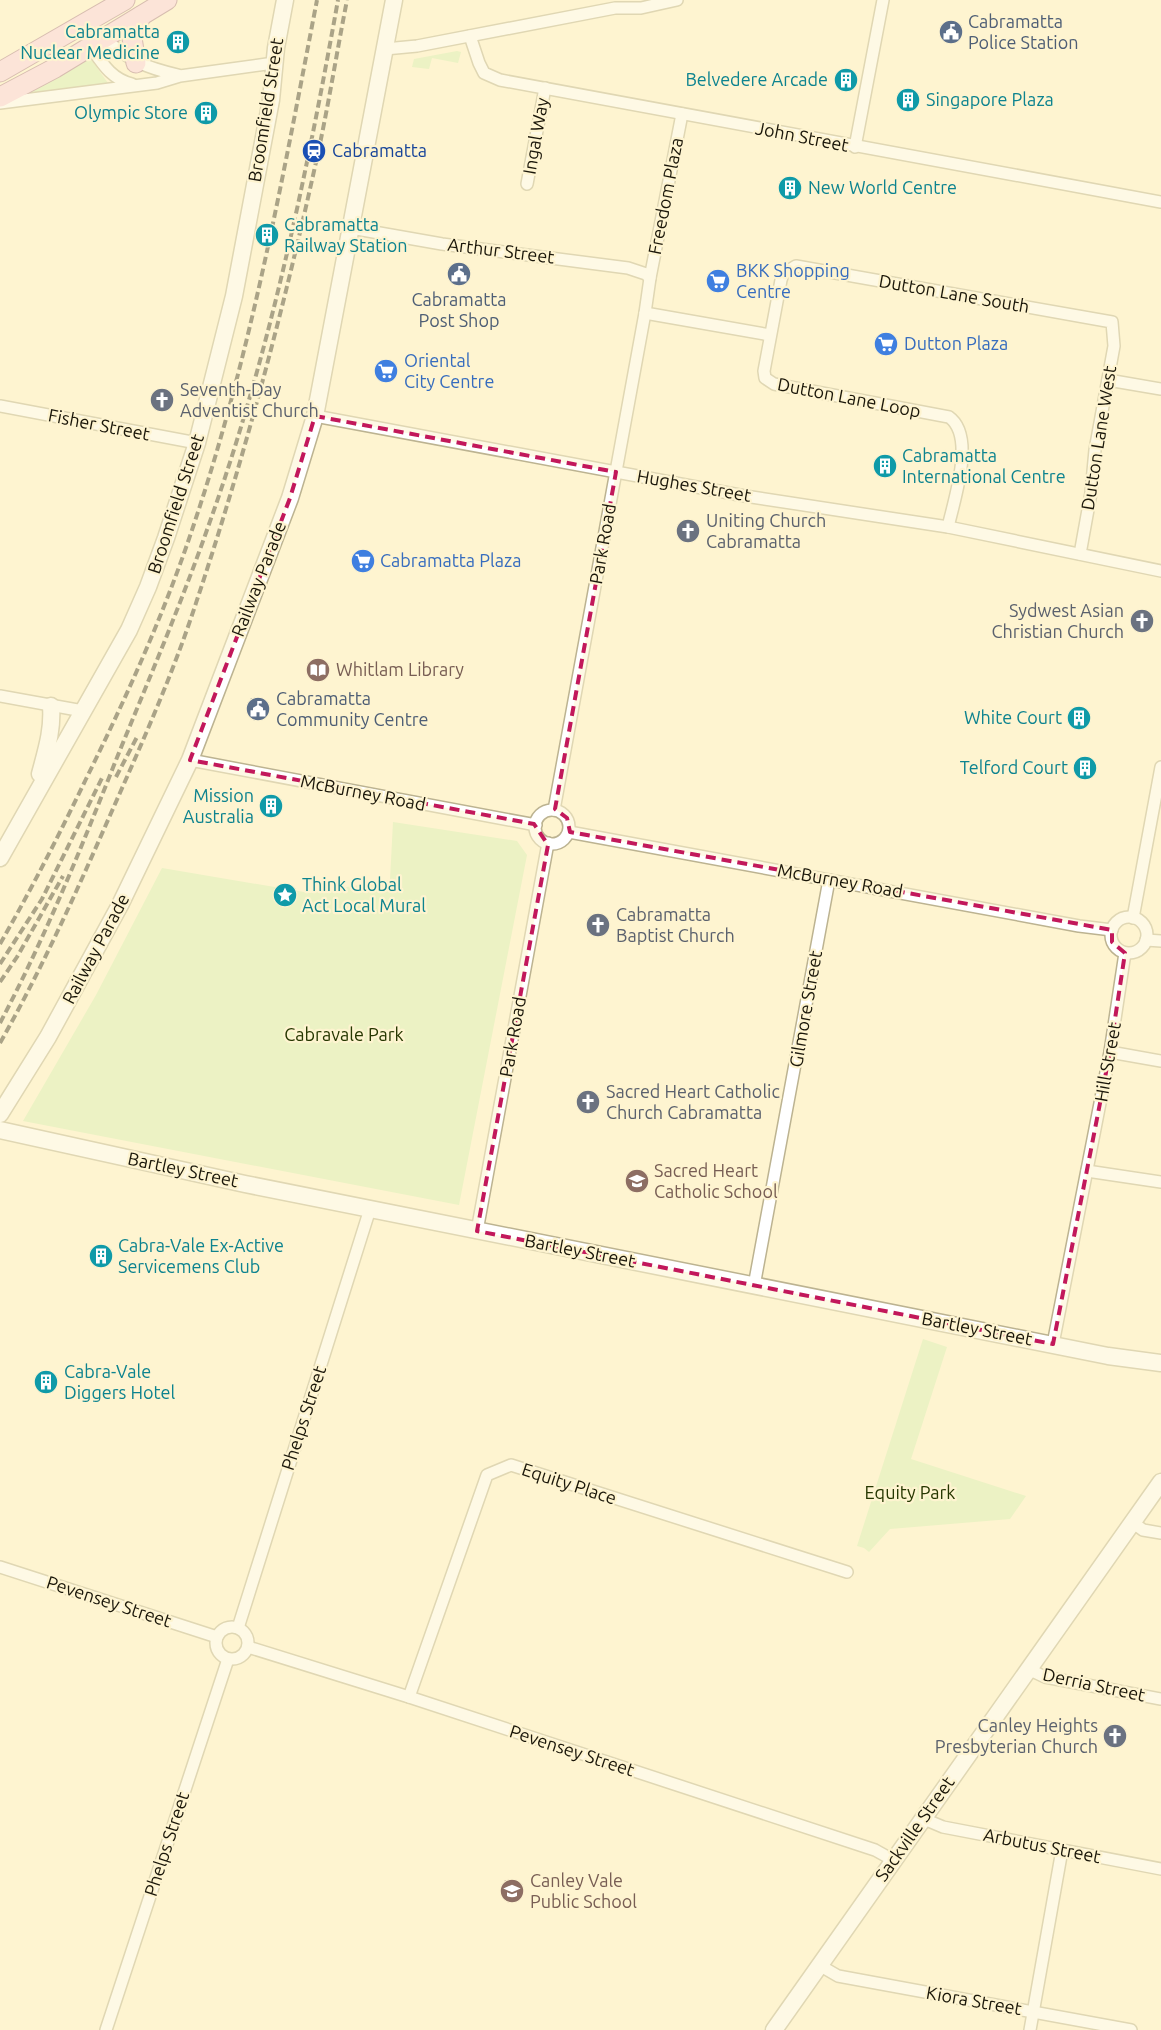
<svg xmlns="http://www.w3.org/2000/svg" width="1161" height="2030" viewBox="0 0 1161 2030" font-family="Ubuntu,sans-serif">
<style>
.green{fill:#d7efb6}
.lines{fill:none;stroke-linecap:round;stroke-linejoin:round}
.street-casing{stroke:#bcb391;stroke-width:14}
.secondary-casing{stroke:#bcb391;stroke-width:19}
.primary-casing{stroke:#aa7b8a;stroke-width:21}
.street{stroke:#fff;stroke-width:11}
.secondary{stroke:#fff;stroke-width:16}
.primary{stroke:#fbd0e2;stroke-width:19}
.rail{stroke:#46412f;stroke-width:4;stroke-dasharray:8 4;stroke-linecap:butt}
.marked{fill:none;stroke:#c2185b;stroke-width:4;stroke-dasharray:10 6;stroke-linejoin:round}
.labels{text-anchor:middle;stroke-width:4.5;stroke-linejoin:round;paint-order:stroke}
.service-label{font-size:18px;fill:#4e5e75;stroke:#fef4d0;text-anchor:start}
.culture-label{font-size:18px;fill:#0d838f;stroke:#fef4d0;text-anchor:start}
.street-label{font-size:18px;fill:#1a1609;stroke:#fef4d0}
.transit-label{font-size:18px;fill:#164399;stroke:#fef4d0;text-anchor:start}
.shop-label{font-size:18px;fill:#366cbe;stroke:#fef4d0;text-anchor:start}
.worship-label{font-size:18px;fill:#5b616d;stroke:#fef4d0;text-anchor:start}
.education-label{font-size:18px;fill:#785e54;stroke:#fef4d0;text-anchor:start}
.park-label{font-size:18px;fill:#263701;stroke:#fef4d0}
</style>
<rect width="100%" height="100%" fill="#fef4d0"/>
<!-- green -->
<g class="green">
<path d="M 457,51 L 461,52 L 458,63 L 432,58 L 429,69 L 412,67 L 414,59 Z"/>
<path d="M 90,58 L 108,83 L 21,96 L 81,61 Z"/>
<path d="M 393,822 L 517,841 L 527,855 L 459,1205 L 23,1121 L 96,995 L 162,868 L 310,893 L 390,880 Z"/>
<path d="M 923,1339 L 947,1347 L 911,1459 L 1026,1496 L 1010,1519 L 890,1529 L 869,1552 L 864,1548 L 857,1546 Z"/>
</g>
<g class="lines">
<!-- street casing -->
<g class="street-casing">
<g id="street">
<path d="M 470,36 L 479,63 L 484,73 L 500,80 L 1161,202"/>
<path d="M 104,38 C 128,60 147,68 178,75"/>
<path d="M 90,46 C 102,63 111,79 132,84"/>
<path d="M 385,49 L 417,46 L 615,8 L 641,8 L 677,0"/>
<path d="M 0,103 L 157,83 L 180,76 L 274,63"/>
<path d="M 855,147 L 883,0"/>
<path d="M 527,184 L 545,88"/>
<path d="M 351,228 L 442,244 L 628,268 L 646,274 L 650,278"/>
<path d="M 645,313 L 770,335"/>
<path d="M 1108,380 L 1161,389"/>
<path d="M 0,406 L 197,443"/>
<path d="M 315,416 L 745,496 L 948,527 L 1161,571"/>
<path d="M 948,527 C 954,500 976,436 949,417 L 774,384 L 765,378 L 764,371 L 781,280 L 783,274 L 796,266 L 1112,322 L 1114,346 L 1095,450 L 1091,493 L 1080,554"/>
<path d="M 0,696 L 83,711"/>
<path d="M 190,760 L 536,825"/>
<path d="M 554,810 L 645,313 L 650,278 L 682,114"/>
<circle cx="552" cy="827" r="17"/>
<path d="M 569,832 L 1079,926 L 1112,930"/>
<circle cx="1129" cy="935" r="18"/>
<path d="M 1133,918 L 1161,767"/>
<path d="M 1146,940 L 1161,941"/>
<path d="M 1110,1052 L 1161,1061"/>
<path d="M 1087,1171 L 1161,1182"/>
<path d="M 477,1231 L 548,843"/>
<path d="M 754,1286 L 829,880"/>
<path d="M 1053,1344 L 1110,1052 L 1125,953"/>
<path d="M 1132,1522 L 1143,1530 L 1161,1533"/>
<path d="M 0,1567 L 217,1637"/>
<circle cx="232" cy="1643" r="16"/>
<path d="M 238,1628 L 370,1209"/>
<path d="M 248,1647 L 409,1697 L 875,1850 L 893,1860"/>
<path d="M 1028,1669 L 1045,1677 L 1161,1699"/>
<path d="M 409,1697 L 487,1475 L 511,1465 L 847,1572"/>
<path d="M 924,1819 L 943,1827 L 1161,1869"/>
<path d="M 819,1965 L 838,1976 L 1131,2030"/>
<path d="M 106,2030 L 228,1659"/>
<path d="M 1030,2030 L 1062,1850"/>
</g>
</g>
<!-- secondary casing -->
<g class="secondary-casing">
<g id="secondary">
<path d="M 40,774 C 46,751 53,730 51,706"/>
<path d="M 0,858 L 129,630 L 148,587 L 166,538 L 197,443 L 234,296 L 271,100 L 276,48 L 285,0"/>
<path d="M 0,1114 L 48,1037 L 120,905 L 190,760 L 290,498 L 315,416 L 394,0"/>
<path d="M 0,1130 L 245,1184 L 1108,1356 L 1161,1363"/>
<path d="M 774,2030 L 1161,1482"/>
</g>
</g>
<!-- primary casing -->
<g class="primary-casing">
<g id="primary">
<path d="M 136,63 L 132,38 L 141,16"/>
<path d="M 0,72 L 125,0"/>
<path d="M 0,97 L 55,68 L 167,0"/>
</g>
</g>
<!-- street -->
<use href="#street" class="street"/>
<!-- secondary -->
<use href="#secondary" class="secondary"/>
<!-- primary -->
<use href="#primary" class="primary"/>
<!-- rail -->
<g class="rail">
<path d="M 116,777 L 137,737"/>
<path d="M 0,944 C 31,890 59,835 86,779 C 127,696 165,612 194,524 C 251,354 283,176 317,0"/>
<path d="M 0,964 L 42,899 L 103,776"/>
<path d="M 0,982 L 17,957 L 63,876"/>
<path d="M 0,1023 C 46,936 82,846 118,755 C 149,679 181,604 208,527 C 269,357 306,178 338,0"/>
<path d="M 0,1043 C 39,974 72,902 104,829 C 137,754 171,680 196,603 C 245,456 285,304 318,153 C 329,102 337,51 347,0"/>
</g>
</g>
<!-- marked area -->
<path d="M0 0H1161V2030H0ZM 315,416 L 616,472 L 555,809 L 567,818 L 570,832 L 1112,930 L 1112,942 L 1125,953 L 1110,1052 L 1053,1344 L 477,1231 L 548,845 L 534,824 L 190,760 L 290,498 Z" fill="#fef4d0" fill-opacity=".55" fill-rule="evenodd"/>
<path class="marked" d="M 315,416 L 616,472 L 555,809 L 567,818 L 570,832 L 1112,930 L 1112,942 L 1125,953 L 1110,1052 L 1053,1344 L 477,1231 L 548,845 L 534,824 L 190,760 L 290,498 Z"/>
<!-- icons -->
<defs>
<g id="civic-disc" transform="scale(1.25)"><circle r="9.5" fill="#5c6f8a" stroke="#fef4d0"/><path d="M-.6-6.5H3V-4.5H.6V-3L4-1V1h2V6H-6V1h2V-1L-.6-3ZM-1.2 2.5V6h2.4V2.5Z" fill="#fff"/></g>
<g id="building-disc" transform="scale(1.25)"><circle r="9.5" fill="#0f9aa8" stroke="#fef4d0"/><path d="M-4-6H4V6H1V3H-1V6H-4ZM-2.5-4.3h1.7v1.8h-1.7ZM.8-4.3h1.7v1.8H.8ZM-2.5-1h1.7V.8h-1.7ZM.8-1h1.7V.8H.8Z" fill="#fff"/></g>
<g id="station-disc" transform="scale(1.25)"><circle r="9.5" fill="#1a4fb4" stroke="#fef4d0"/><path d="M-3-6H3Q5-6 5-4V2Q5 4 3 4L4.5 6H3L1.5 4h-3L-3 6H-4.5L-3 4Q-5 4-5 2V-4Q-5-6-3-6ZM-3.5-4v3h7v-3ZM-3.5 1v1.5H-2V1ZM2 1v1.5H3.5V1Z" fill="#fff"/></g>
<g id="supermarket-disc" transform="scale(1.25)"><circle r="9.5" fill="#3f7fe0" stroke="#fef4d0"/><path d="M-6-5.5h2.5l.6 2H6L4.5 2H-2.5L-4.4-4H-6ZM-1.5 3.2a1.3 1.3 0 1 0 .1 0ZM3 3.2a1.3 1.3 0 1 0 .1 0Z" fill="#fff"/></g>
<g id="church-disc" transform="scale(1.25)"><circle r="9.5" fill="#6b7280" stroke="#fef4d0"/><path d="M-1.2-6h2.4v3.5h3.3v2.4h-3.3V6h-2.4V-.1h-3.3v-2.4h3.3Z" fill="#fff"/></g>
<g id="library-disc" transform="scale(1.25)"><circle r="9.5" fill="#8d6e63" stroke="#fef4d0"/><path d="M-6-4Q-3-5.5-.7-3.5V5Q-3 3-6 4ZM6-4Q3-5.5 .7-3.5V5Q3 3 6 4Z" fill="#fff"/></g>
<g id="sight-disc" transform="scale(1.25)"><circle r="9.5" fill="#0f9aa8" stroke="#fef4d0"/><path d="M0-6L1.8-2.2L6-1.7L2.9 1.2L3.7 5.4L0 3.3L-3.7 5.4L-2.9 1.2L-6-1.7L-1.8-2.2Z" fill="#fff"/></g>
<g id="school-disc" transform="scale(1.25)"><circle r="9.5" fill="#8d6e63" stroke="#fef4d0"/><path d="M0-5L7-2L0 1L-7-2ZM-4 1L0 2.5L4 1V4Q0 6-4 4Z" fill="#fff"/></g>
</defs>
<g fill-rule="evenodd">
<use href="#civic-disc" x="951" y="32"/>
<use href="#building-disc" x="178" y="42"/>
<use href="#building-disc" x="846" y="80"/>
<use href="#building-disc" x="908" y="100"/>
<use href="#building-disc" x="206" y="113"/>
<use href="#station-disc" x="314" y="151"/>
<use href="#building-disc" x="790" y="188"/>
<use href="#building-disc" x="267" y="235"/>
<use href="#civic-disc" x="459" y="274"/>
<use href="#supermarket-disc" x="718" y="281"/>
<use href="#supermarket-disc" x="886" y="344"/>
<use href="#supermarket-disc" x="386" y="371"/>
<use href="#church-disc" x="162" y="400"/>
<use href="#building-disc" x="885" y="466"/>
<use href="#church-disc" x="688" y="531"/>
<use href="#supermarket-disc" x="363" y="561"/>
<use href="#church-disc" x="1142" y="621"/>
<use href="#library-disc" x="318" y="670"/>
<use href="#civic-disc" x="258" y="709"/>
<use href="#building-disc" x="1079" y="718"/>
<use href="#building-disc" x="1085" y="768"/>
<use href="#building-disc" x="271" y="806"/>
<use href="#sight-disc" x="285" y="895"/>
<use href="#church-disc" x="598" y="925"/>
<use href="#church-disc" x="588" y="1102"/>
<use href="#school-disc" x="637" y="1181"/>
<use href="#building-disc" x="101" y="1256"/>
<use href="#building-disc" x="46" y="1382"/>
<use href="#church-disc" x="1115" y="1736"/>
<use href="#school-disc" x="512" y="1891"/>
</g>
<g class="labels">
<!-- service labels -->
<g class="service-label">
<text x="968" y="28">Cabramatta<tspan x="968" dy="21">Police Station</tspan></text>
<text x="459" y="306" text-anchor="middle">Cabramatta<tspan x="459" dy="21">Post Shop</tspan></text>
<text x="276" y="705">Cabramatta<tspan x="276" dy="21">Community Centre</tspan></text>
</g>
<!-- culture labels -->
<g class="culture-label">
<text x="160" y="38" text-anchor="end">Cabramatta<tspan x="160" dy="21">Nuclear Medicine</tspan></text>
<text x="828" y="86" text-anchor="end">Belvedere Arcade</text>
<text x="926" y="106">Singapore Plaza</text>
<text x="188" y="119" text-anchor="end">Olympic Store</text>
<text x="808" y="194">New World Centre</text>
<text x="284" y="231">Cabramatta<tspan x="284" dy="21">Railway Station</tspan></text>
<text x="902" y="462">Cabramatta<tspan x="902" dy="21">International Centre</tspan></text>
<text x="1062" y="724" text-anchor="end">White Court</text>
<text x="1068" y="774" text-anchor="end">Telford Court</text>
<text x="254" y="802" text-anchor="end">Mission<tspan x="254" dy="21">Australia</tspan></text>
<text x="302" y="891">Think Global<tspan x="302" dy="21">Act Local Mural</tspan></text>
<text x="118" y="1252">Cabra-Vale Ex-Active<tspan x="118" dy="21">Servicemens Club</tspan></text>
<text x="64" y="1378">Cabra-Vale<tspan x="64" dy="21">Diggers Hotel</tspan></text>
</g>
<!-- street labels -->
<g class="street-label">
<text transform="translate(266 110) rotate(-81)" y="6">Broomfield Street</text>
<text transform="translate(536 136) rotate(-80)" y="6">Ingal Way</text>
<text transform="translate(802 137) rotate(11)" y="6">John Street</text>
<text transform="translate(666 196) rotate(-79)" y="6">Freedom Plaza</text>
<text transform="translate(501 251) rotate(7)" y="6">Arthur Street</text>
<text transform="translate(954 294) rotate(10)" y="6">Dutton Lane South</text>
<text transform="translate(849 398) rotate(11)" y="6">Dutton Lane Loop</text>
<text transform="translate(99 425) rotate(11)" y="6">Fisher Street</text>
<text transform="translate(1099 438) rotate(-81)" y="6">Dutton Lane West</text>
<text transform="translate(694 486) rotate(10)" y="6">Hughes Street</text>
<text transform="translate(176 504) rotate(-72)" y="6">Broomfield Street</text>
<text transform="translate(603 544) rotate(-80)" y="6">Park Road</text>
<text transform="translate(259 579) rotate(-69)" y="6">Railway Parade</text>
<text transform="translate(363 793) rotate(11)" y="6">McBurney Road</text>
<text transform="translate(840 881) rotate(10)" y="6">McBurney Road</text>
<text transform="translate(96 949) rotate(-62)" y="6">Railway Parade</text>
<text transform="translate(806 1009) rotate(-80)" y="6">Gilmore Street</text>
<text transform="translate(513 1037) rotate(-80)" y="6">Park Road</text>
<text transform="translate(1108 1062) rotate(-80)" y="6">Hill Street</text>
<text transform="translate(183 1170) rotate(12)" y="6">Bartley Street</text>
<text transform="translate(580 1251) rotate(11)" y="6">Bartley Street</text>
<text transform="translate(977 1329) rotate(11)" y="6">Bartley Street</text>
<text transform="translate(304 1418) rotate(-72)" y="6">Phelps Street</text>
<text transform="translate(569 1484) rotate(18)" y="6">Equity Place</text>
<text transform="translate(109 1602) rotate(18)" y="6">Pevensey Street</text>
<text transform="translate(1094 1685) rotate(12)" y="6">Derria Street</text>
<text transform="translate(572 1751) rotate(18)" y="6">Pevensey Street</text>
<text transform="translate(915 1829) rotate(-55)" y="6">Sackville Street</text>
<text transform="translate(167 1844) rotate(-72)" y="6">Phelps Street</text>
<text transform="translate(1042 1846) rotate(11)" y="6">Arbutus Street</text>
<text transform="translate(974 2001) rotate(10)" y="6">Kiora Street</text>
</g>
<!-- transit labels -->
<g class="transit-label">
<text x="332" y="157">Cabramatta</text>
</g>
<!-- shop labels -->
<g class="shop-label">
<text x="736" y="277">BKK Shopping<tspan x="736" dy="21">Centre</tspan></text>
<text x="904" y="350">Dutton Plaza</text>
<text x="404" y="367">Oriental<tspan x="404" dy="21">City Centre</tspan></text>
<text x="380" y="567">Cabramatta Plaza</text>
</g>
<!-- worship labels -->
<g class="worship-label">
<text x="180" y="396">Seventh-Day<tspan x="180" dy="21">Adventist Church</tspan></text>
<text x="706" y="527">Uniting Church<tspan x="706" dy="21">Cabramatta</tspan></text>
<text x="1124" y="617" text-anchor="end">Sydwest Asian<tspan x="1124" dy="21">Christian Church</tspan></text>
<text x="616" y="921">Cabramatta<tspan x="616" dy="21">Baptist Church</tspan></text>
<text x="606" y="1098">Sacred Heart Catholic<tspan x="606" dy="21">Church Cabramatta</tspan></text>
<text x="1098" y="1732" text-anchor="end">Canley Heights<tspan x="1098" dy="21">Presbyterian Church</tspan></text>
</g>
<!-- education labels -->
<g class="education-label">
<text x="336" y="676">Whitlam Library</text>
<text x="654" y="1177">Sacred Heart<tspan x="654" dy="21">Catholic School</tspan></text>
<text x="530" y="1887">Canley Vale<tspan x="530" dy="21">Public School</tspan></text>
</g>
<!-- park labels -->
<g class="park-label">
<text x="344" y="1041">Cabravale Park</text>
<text x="910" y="1499">Equity Park</text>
</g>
</g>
</svg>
